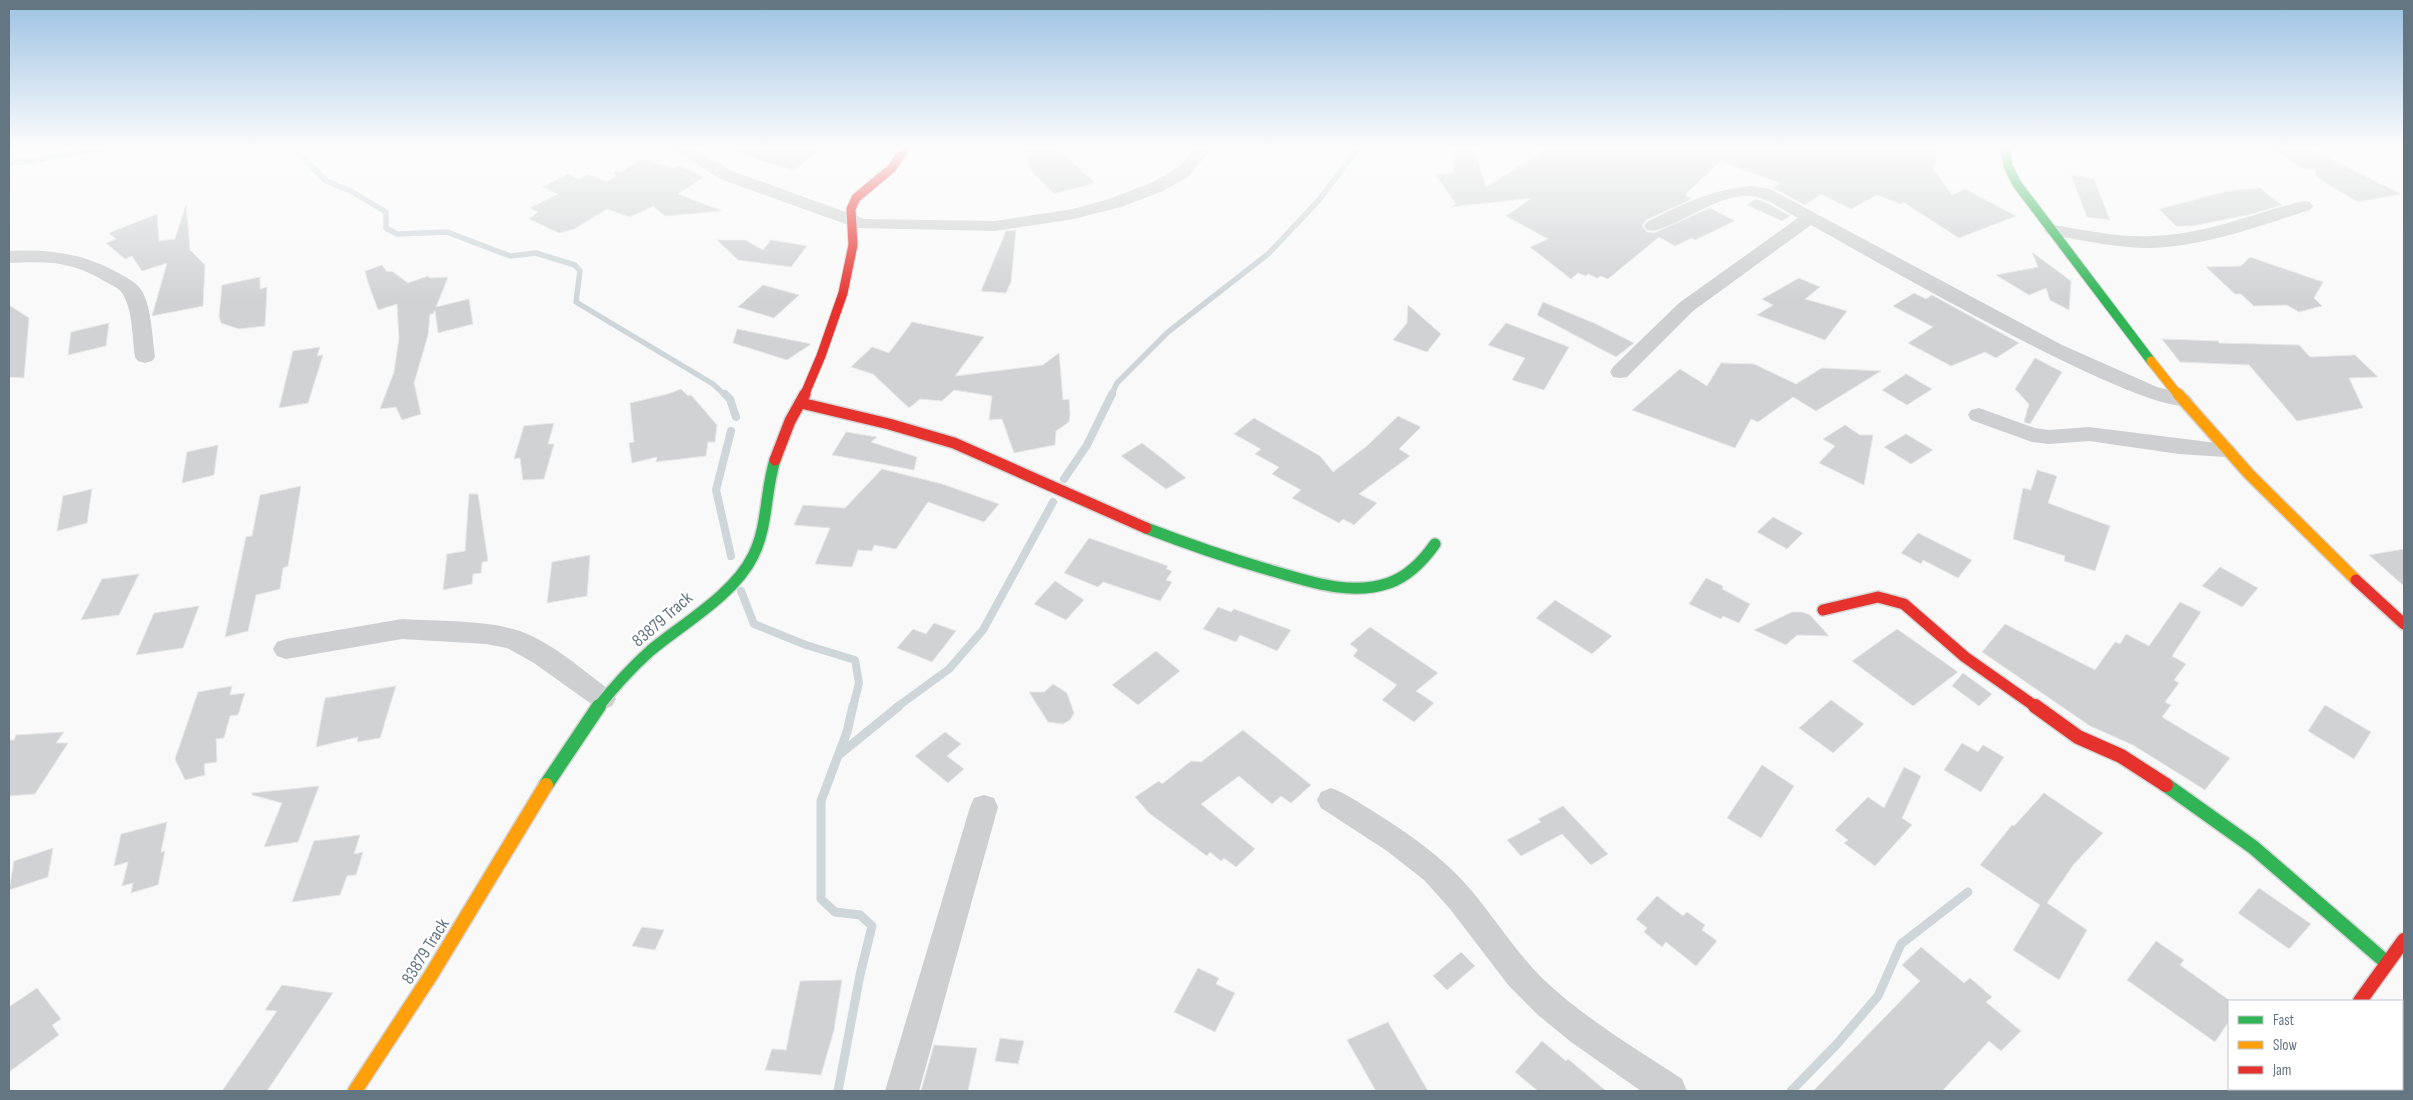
<svg xmlns="http://www.w3.org/2000/svg" width="2413" height="1100" viewBox="0 0 2413 1100" font-family="'Sofia Sans Condensed',sans-serif">
<style>
.lines{fill:none;stroke-linecap:round;stroke-linejoin:round}
.stream-far2{stroke:#ced6d9;stroke-width:5.5}
.stream-far1{stroke:#ced6d9;stroke-width:8}
.stream{stroke:#ced6d9;stroke-width:9}
.building{fill:#d0d2d3;stroke:#e8e8e8}
.fast-far2-casing{stroke:#d5d6d7;stroke-width:11}
.fast-far1-casing{stroke:#d5d6d7;stroke-width:14}
.fast-casing{stroke:#d5d6d7;stroke-width:17}
.slow-far2-casing{stroke:#d5d6d7;stroke-width:11}
.slow-far1-casing{stroke:#d5d6d7;stroke-width:14}
.slow-casing{stroke:#d5d6d7;stroke-width:17}
.jam-far2-casing{stroke:#d5d6d7;stroke-width:11}
.jam-far1-casing{stroke:#d5d6d7;stroke-width:14}
.jam-casing{stroke:#d5d6d7;stroke-width:17}
.street{fill:#cecfd0;fill-rule:evenodd}
.fast-far2{stroke:#30b455;stroke-width:9}
.fast-far1{stroke:#30b455;stroke-width:11}
.fast{stroke:#30b455;stroke-width:14}
.slow-far2{stroke:#ff9f0a;stroke-width:9}
.slow-far1{stroke:#ff9f0a;stroke-width:11}
.slow{stroke:#ff9f0a;stroke-width:14}
.jam-far2{stroke:#e5322d;stroke-width:9}
.jam-far1{stroke:#e5322d;stroke-width:11}
.jam{stroke:#e5322d;stroke-width:14}
.labels{text-anchor:middle;stroke-width:5;stroke-linejoin:round;paint-order:stroke}
.street-label{font-size:18px;fill:#657683;stroke:#fff}
</style>
<rect width="100%" height="100%" fill="#f9f9f9"/>
<g class="lines">
<!-- stream-far2 -->
<g class="stream-far2">
<path d="M 293,147 L 326,181 L 351,191 L 386,212 L 386,228 L 397,234 L 447,232 L 510,256 L 536,253 L 575,265 L 580,271 L 576,302 L 713,384 L 726,396"/>
<path d="M 9,164 L 114,147"/>
<path d="M 1111,396 L 1117,383 L 1168,332 L 1268,254 L 1319,200 L 1359,147"/>
</g>
<!-- stream-far1 -->
<g class="stream-far1">
<path d="M 725,394 L 730,399 L 736,417"/>
<path d="M 731,431 L 716,490 L 731,556"/>
<path d="M 1064,479 L 1087,445 L 1112,394"/>
<path d="M 741,591 L 754,624 L 806,645 L 855,660 L 859,683 L 853,707"/>
<path d="M 897,707 L 949,669 L 983,630 L 1053,502"/>
</g>
<!-- stream -->
<g class="stream">
<path d="M 840,754 L 899,706"/>
<path d="M 838,1091 L 860,975 L 872,926 L 860,915 L 835,912 L 821,899 L 821,801 L 847,732 L 853,706"/>
<path d="M 1791,1091 L 1837,1044 L 1878,996 L 1901,944 L 1968,892"/>
</g>
</g>
<!-- building -->
<g class="building">
<path d="M 737,147 L 825,147 L 794,170 L 736,153 Z"/>
<path d="M 1039,147 L 1056,147 L 1095,183 L 1054,194 L 1031,171 L 1024,150 Z"/>
<path d="M 1453,147 L 1474,147 L 1486,187 L 1551,147 L 1941,147 L 1933,169 L 1952,195 L 1965,189 L 2016,216 L 1959,238 L 1903,202 L 1900,204 L 1877,195 L 1851,209 L 1821,194 L 1805,205 L 1773,188 L 1780,183 L 1720,161 L 1685,195 L 1692,199 L 1646,220 L 1642,226 L 1647,232 L 1654,233 L 1710,208 L 1735,221 L 1695,240 L 1692,238 L 1675,246 L 1659,237 L 1608,279 L 1601,276 L 1597,278 L 1588,274 L 1586,276 L 1578,273 L 1571,279 L 1530,247 L 1548,239 L 1506,216 L 1532,198 L 1451,207 L 1456,204 L 1435,174 L 1454,173 Z"/>
<path d="M 2268,147 L 2307,147 L 2401,194 L 2358,202 L 2316,177 L 2315,169 L 2302,168 Z"/>
<path d="M 642,159 L 674,168 L 679,165 L 704,177 L 678,194 L 722,211 L 665,216 L 653,206 L 630,217 L 607,209 L 574,229 L 559,233 L 529,219 L 538,212 L 530,208 L 558,194 L 542,187 L 568,174 L 579,179 L 588,174 L 607,182 L 616,176 L 613,173 L 615,170 L 621,172 Z"/>
<path d="M 2071,175 L 2094,179 L 2110,220 L 2087,217 Z"/>
<path d="M 2260,188 L 2282,205 L 2252,214 L 2192,226 L 2176,226 L 2159,209 L 2228,191 Z"/>
<path d="M 1756,199 L 1769,204 L 1790,216 L 1782,221 L 1747,205 Z"/>
<path d="M 186,204 L 190,250 L 205,265 L 203,306 L 152,316 L 167,263 L 142,271 L 132,256 L 125,259 L 106,243 L 116,239 L 109,233 L 157,214 L 159,241 L 175,239 Z"/>
<path d="M 1016,230 L 1011,282 L 1006,293 L 981,291 L 1006,231 Z"/>
<path d="M 717,240 L 745,240 L 763,250 L 771,240 L 807,246 L 791,267 L 738,260 Z"/>
<path d="M 2032,252 L 2071,281 L 2069,310 L 2050,300 L 2046,288 L 2029,295 L 1996,275 L 2038,267 Z"/>
<path d="M 2250,257 L 2323,282 L 2314,298 L 2322,306 L 2299,312 L 2287,305 L 2254,306 L 2241,294 L 2235,294 L 2206,267 L 2241,266 Z"/>
<path d="M 382,265 L 386,271 L 393,272 L 408,283 L 428,276 L 430,278 L 448,277 L 436,307 L 469,299 L 473,324 L 438,333 L 435,310 L 433,314 L 430,314 L 428,335 L 414,383 L 421,414 L 402,420 L 396,407 L 380,409 L 394,372 L 399,338 L 397,304 L 378,310 L 368,282 L 365,271 Z"/>
<path d="M 260,277 L 260,289 L 267,287 L 265,326 L 239,329 L 221,323 L 219,316 L 222,285 Z"/>
<path d="M 1799,278 L 1820,287 L 1805,299 L 1847,311 L 1825,340 L 1757,315 L 1773,305 L 1762,299 Z"/>
<path d="M 763,285 L 799,295 L 774,318 L 738,307 Z"/>
<path d="M 1914,293 L 1926,299 L 1932,295 L 2019,343 L 1996,358 L 1985,352 L 1951,366 L 1908,343 L 1933,327 L 1893,306 Z"/>
<path d="M 1543,302 L 1596,324 L 1634,343 L 1616,357 L 1537,315 Z"/>
<path d="M 9,305 L 29,318 L 24,378 L 9,377 Z"/>
<path d="M 1408,305 L 1441,334 L 1427,352 L 1393,340 L 1407,323 Z"/>
<path d="M 912,322 L 984,337 L 955,376 L 1043,365 L 1059,353 L 1063,400 L 1069,399 L 1070,414 L 1069,422 L 1056,431 L 1055,445 L 1014,453 L 1002,419 L 989,420 L 992,396 L 954,390 L 942,401 L 920,399 L 909,408 L 873,374 L 851,367 L 872,347 L 889,353 Z"/>
<path d="M 109,323 L 106,346 L 68,355 L 71,332 Z"/>
<path d="M 1506,323 L 1569,347 L 1544,390 L 1512,380 L 1525,358 L 1488,345 Z"/>
<path d="M 737,329 L 811,344 L 787,360 L 733,343 Z"/>
<path d="M 2162,339 L 2218,341 L 2219,343 L 2299,345 L 2310,357 L 2355,355 L 2378,377 L 2349,378 L 2363,408 L 2297,421 L 2249,365 L 2180,362 Z"/>
<path d="M 320,347 L 317,356 L 323,355 L 308,403 L 279,408 L 293,351 Z"/>
<path d="M 2035,358 L 2062,372 L 2030,424 L 2024,422 L 2029,404 L 2015,389 Z"/>
<path d="M 1721,363 L 1754,364 L 1796,384 L 1822,368 L 1881,371 L 1816,411 L 1793,397 L 1758,422 L 1751,419 L 1735,448 L 1632,410 L 1680,369 L 1707,386 Z"/>
<path d="M 1906,374 L 1932,389 L 1907,405 L 1882,390 Z"/>
<path d="M 681,389 L 688,396 L 691,395 L 717,425 L 715,442 L 708,442 L 706,456 L 656,462 L 657,457 L 632,463 L 629,443 L 634,442 L 630,403 L 668,394 Z"/>
<path d="M 1398,416 L 1421,427 L 1399,449 L 1410,456 L 1359,494 L 1377,503 L 1354,525 L 1343,519 L 1339,523 L 1292,498 L 1301,490 L 1272,474 L 1279,467 L 1255,454 L 1261,449 L 1234,434 L 1254,418 L 1320,456 L 1333,472 L 1367,446 Z"/>
<path d="M 554,423 L 548,444 L 554,444 L 544,479 L 523,480 L 520,458 L 514,459 L 524,426 Z"/>
<path d="M 1845,425 L 1860,435 L 1873,435 L 1864,485 L 1819,463 L 1835,446 L 1823,439 Z"/>
<path d="M 846,432 L 877,437 L 871,442 L 917,457 L 914,470 L 832,455 Z"/>
<path d="M 1906,434 L 1933,450 L 1911,464 L 1884,447 Z"/>
<path d="M 1142,443 L 1164,460 L 1186,478 L 1166,489 L 1121,456 Z"/>
<path d="M 218,445 L 214,475 L 182,483 L 187,452 Z"/>
<path d="M 882,469 L 942,484 L 999,504 L 984,522 L 928,502 L 896,549 L 874,545 L 872,551 L 858,550 L 852,567 L 815,564 L 830,528 L 794,525 L 803,505 L 845,508 Z"/>
<path d="M 2037,470 L 2057,476 L 2048,503 L 2110,526 L 2095,571 L 2064,561 L 2065,556 L 2013,539 L 2023,488 L 2031,490 Z"/>
<path d="M 301,486 L 288,566 L 283,568 L 280,589 L 256,595 L 248,631 L 225,637 L 246,537 L 252,536 L 260,495 Z"/>
<path d="M 92,489 L 87,523 L 57,531 L 63,496 Z"/>
<path d="M 469,494 L 478,494 L 488,561 L 482,562 L 481,573 L 473,574 L 472,584 L 443,590 L 447,554 L 465,551 Z"/>
<path d="M 1773,517 L 1803,533 L 1787,549 L 1757,532 Z"/>
<path d="M 1918,533 L 1972,560 L 1958,578 L 1923,560 L 1921,564 L 1901,553 Z"/>
<path d="M 1089,538 L 1168,566 L 1166,569 L 1172,571 L 1166,580 L 1172,582 L 1160,601 L 1103,582 L 1098,587 L 1064,573 Z"/>
<path d="M 2404,549 L 2404,586 L 2369,555 Z"/>
<path d="M 590,555 L 587,596 L 547,603 L 552,562 Z"/>
<path d="M 2220,567 L 2258,588 L 2242,607 L 2202,586 Z"/>
<path d="M 139,574 L 119,615 L 81,620 L 102,579 Z"/>
<path d="M 1706,578 L 1723,586 L 1722,589 L 1750,604 L 1739,623 L 1723,616 L 1721,619 L 1689,604 Z"/>
<path d="M 1055,581 L 1084,600 L 1066,620 L 1034,604 Z"/>
<path d="M 1555,600 L 1612,636 L 1592,654 L 1536,618 Z"/>
<path d="M 2180,602 L 2201,612 L 2172,656 L 2186,664 L 2174,680 L 2179,683 L 2165,702 L 2171,705 L 2162,717 L 2230,758 L 2205,790 L 2133,745 L 2090,726 L 1982,652 L 2005,624 L 2095,670 L 2115,642 L 2120,644 L 2126,634 L 2149,646 Z"/>
<path d="M 199,606 L 183,648 L 136,655 L 154,613 Z"/>
<path d="M 1218,607 L 1231,612 L 1234,609 L 1291,630 L 1277,651 L 1240,635 L 1236,642 L 1203,629 Z"/>
<path d="M 1792,612 L 1802,612 L 1810,615 L 1829,636 L 1797,635 L 1786,645 L 1754,630 Z"/>
<path d="M 934,623 L 956,631 L 932,662 L 897,648 L 913,629 L 926,634 Z"/>
<path d="M 1370,627 L 1438,673 L 1416,691 L 1434,703 L 1414,722 L 1382,700 L 1397,685 L 1353,656 L 1358,650 L 1350,644 Z"/>
<path d="M 1897,629 L 1958,672 L 1913,706 L 1852,661 Z"/>
<path d="M 1156,651 L 1180,671 L 1138,705 L 1112,685 Z"/>
<path d="M 1963,673 L 1992,694 L 1979,706 L 1952,686 Z"/>
<path d="M 1053,684 L 1067,693 L 1074,713 L 1070,720 L 1063,724 L 1048,722 L 1029,692 L 1044,692 Z"/>
<path d="M 232,686 L 230,695 L 245,693 L 238,715 L 230,716 L 224,738 L 216,739 L 217,762 L 204,764 L 205,775 L 185,780 L 175,759 L 198,692 Z"/>
<path d="M 396,686 L 380,738 L 357,742 L 358,737 L 316,747 L 325,698 Z"/>
<path d="M 1831,700 L 1864,724 L 1833,753 L 1799,728 Z"/>
<path d="M 2325,705 L 2371,732 L 2354,759 L 2308,731 Z"/>
<path d="M 1243,730 L 1311,785 L 1291,803 L 1281,796 L 1272,804 L 1239,776 L 1201,804 L 1255,849 L 1236,867 L 1224,858 L 1221,861 L 1210,852 L 1207,856 L 1149,813 L 1135,797 L 1159,781 L 1162,784 L 1191,761 L 1201,762 Z"/>
<path d="M 64,732 L 56,743 L 68,743 L 35,794 L 9,796 L 9,740 L 14,740 L 16,735 Z"/>
<path d="M 945,732 L 961,744 L 947,756 L 964,769 L 948,783 L 915,756 Z"/>
<path d="M 1962,743 L 1978,752 L 1983,745 L 2004,757 L 1981,792 L 1944,770 Z"/>
<path d="M 1762,765 L 1794,786 L 1761,838 L 1727,818 Z"/>
<path d="M 1904,767 L 1921,776 L 1902,818 L 1912,825 L 1875,866 L 1844,843 L 1848,840 L 1835,830 L 1868,797 L 1884,808 Z"/>
<path d="M 319,786 L 298,842 L 264,847 L 282,803 L 252,795 L 252,793 Z"/>
<path d="M 2044,793 L 2103,833 L 2074,864 L 2047,903 L 2087,930 L 2059,980 L 2013,950 L 2040,905 L 1980,865 L 2012,825 L 2014,826 Z"/>
<path d="M 1563,806 L 1608,854 L 1591,865 L 1562,834 L 1521,856 L 1507,840 L 1541,822 L 1538,819 Z"/>
<path d="M 167,822 L 161,852 L 165,851 L 158,885 L 131,893 L 133,883 L 122,886 L 128,862 L 114,866 L 121,834 Z"/>
<path d="M 360,835 L 354,854 L 363,852 L 356,875 L 347,876 L 340,895 L 292,902 L 314,841 Z"/>
<path d="M 53,848 L 48,877 L 9,890 L 14,861 Z"/>
<path d="M 2259,888 L 2311,924 L 2289,949 L 2238,913 Z"/>
<path d="M 1657,896 L 1683,916 L 1687,912 L 1705,925 L 1702,930 L 1717,941 L 1696,966 L 1666,942 L 1662,947 L 1644,932 L 1647,928 L 1636,919 Z"/>
<path d="M 642,927 L 664,930 L 655,950 L 632,946 Z"/>
<path d="M 2156,941 L 2184,960 L 2180,965 L 2229,1000 L 2229,1021 L 2215,1042 L 2127,980 Z"/>
<path d="M 1921,947 L 1964,983 L 1970,978 L 1992,997 L 1986,1002 L 2021,1031 L 2001,1051 L 1989,1041 L 1942,1091 L 1813,1091 L 1920,981 L 1902,965 Z"/>
<path d="M 1461,952 L 1475,966 L 1447,990 L 1433,976 Z"/>
<path d="M 1198,968 L 1219,978 L 1216,984 L 1235,993 L 1215,1032 L 1174,1012 Z"/>
<path d="M 842,980 L 834,1030 L 821,1075 L 765,1070 L 772,1049 L 786,1050 L 800,981 Z"/>
<path d="M 282,985 L 333,993 L 267,1091 L 222,1091 L 277,1011 L 265,1010 Z"/>
<path d="M 37,988 L 61,1019 L 52,1025 L 59,1035 L 9,1072 L 9,1007 Z"/>
<path d="M 1388,1022 L 1428,1091 L 1376,1091 L 1347,1040 Z"/>
<path d="M 1000,1038 L 1024,1041 L 1018,1064 L 995,1061 Z"/>
<path d="M 1542,1041 L 1566,1061 L 1568,1059 L 1606,1091 L 1538,1091 L 1515,1072 Z"/>
<path d="M 934,1045 L 977,1048 L 968,1091 L 921,1091 Z"/>
</g>
<g class="lines">
<!-- fast-far2 casing -->
<g class="fast-far2-casing">
<path id="fast-far2" d="M 2005,147 L 2008,166 L 2017,184 L 2151,361"/>
</g>
<!-- fast-far1 casing -->
<g class="fast-far1-casing">
<g id="fast-far1">
<path d="M 1146,528 C 1185,543 1225,557 1266,569 C 1306,580 1348,597 1389,583 C 1409,576 1423,561 1435,544"/>
<path d="M 598,707 C 614,687 631,668 650,651 C 682,624 734,595 753,556 C 768,527 765,491 775,460"/>
</g>
</g>
<!-- fast casing -->
<g class="fast-casing">
<g id="fast">
<path d="M 546,785 L 599,706"/>
<path d="M 2166,785 L 2253,847 L 2387,963"/>
<path d="M 2293,1091 L 2295,1089"/>
</g>
</g>
<!-- slow-far2 casing -->
<g class="slow-far2-casing">
<path id="slow-far2" d="M 2151,361 L 2179,396"/>
</g>
<!-- slow-far1 casing -->
<g class="slow-far1-casing">
<path id="slow-far1" d="M 2178,394 L 2249,474 L 2356,580"/>
</g>
<!-- slow casing -->
<g class="slow-casing">
<path id="slow" d="M 355,1091 L 431,975 L 546,785"/>
</g>
<!-- jam-far2 casing -->
<g class="jam-far2-casing">
<path id="jam-far2" d="M 804,396 L 821,356 L 843,293 L 853,245 L 851,209 L 856,198 L 892,168 L 906,147"/>
</g>
<!-- jam-far1 casing -->
<g class="jam-far1-casing">
<g id="jam-far1">
<path d="M 801,403 L 889,424 L 954,443 L 1146,528"/>
<path d="M 775,460 L 790,421 L 805,394"/>
<path d="M 2356,580 L 2404,624"/>
<path d="M 1823,610 L 1878,597 L 1904,604 L 1965,657 L 2036,707"/>
</g>
</g>
<!-- jam casing -->
<g class="jam-casing">
<g id="jam">
<path d="M 2035,706 L 2078,737 L 2121,756 L 2166,785"/>
<path d="M 2360,1001 L 2404,940"/>
</g>
</g>
<!-- street -->
<g class="street">
<path d="M 670,147 L 691,147 L 732,171 L 865,219 L 995,221 L 1073,209 L 1109,199 L 1151,183 L 1176,169 L 1196,147 L 1213,147 L 1188,177 L 1163,191 L 1121,207 L 1074,219 L 995,231 L 857,228 L 720,179 Z"/>
<path d="M 1751,186 L 1770,189 L 2062,345 L 2157,387 L 2189,395 L 2193,400 L 2189,405 C 2144,417 1867,256 1811,225 L 1693,311 L 1627,377 L 1620,378 L 1613,377 L 1610,372 L 1613,367 L 1679,303 L 1798,218 C 1786,212 1773,202 1760,198 C 1726,187 1684,224 1653,231 L 1647,230 L 1644,226 L 1647,222 C 1680,205 1713,189 1751,186 Z"/>
<path d="M 2304,201 L 2310,202 L 2313,206 L 2310,210 C 2259,226 2206,246 2151,248 C 2118,248 2085,241 2053,235 L 2047,234 L 2044,230 L 2047,226 L 2053,225 C 2086,230 2119,238 2152,236 C 2205,235 2253,213 2304,201 Z"/>
<path d="M 9,251 C 49,249 84,253 120,274 C 129,279 138,283 143,293 C 152,311 152,337 155,357 L 152,361 L 145,363 L 138,361 L 135,357 C 132,338 133,313 124,296 C 121,289 112,285 106,282 C 72,261 47,261 9,263 Z"/>
<path d="M 1979,408 L 2035,428 L 2049,430 L 2089,427 L 2233,445 L 2236,450 L 2233,455 L 2225,457 L 2179,454 L 2089,441 L 2049,444 L 2032,442 L 1971,420 L 1968,415 L 1971,410 Z"/>
<path d="M 402,619 C 440,622 483,619 520,631 C 553,643 584,671 612,692 L 616,699 L 612,706 L 603,710 L 594,706 L 534,663 L 507,648 L 486,644 L 402,639 L 286,659 L 277,656 L 273,649 L 277,642 L 286,639 Z"/>
<path d="M 1331,788 C 1345,793 1358,802 1371,810 C 1408,833 1443,857 1471,890 C 1496,920 1516,952 1543,979 C 1584,1018 1635,1048 1682,1079 L 1687,1091 L 1641,1091 L 1571,1042 L 1538,1015 L 1509,986 L 1450,909 L 1424,880 L 1387,851 L 1321,808 L 1317,800 L 1321,792 Z"/>
<path d="M 984,795 L 994,798 L 998,807 L 919,1091 L 885,1091 L 970,807 L 974,798 Z"/>
</g>
<!-- fast-far2 -->
<use href="#fast-far2" class="fast-far2"/>
<!-- fast-far1 -->
<use href="#fast-far1" class="fast-far1"/>
<!-- fast -->
<use href="#fast" class="fast"/>
<!-- slow-far2 -->
<use href="#slow-far2" class="slow-far2"/>
<!-- slow-far1 -->
<use href="#slow-far1" class="slow-far1"/>
<!-- slow -->
<use href="#slow" class="slow"/>
<!-- jam-far2 -->
<use href="#jam-far2" class="jam-far2"/>
<!-- jam-far1 -->
<use href="#jam-far1" class="jam-far1"/>
<!-- jam -->
<use href="#jam" class="jam"/>
</g>
<!-- sky -->
<linearGradient id="sky" x2="0" y2="1"><stop stop-color="#9dc2e2"/><stop offset="0.49" stop-color="#fcfcfc"/><stop offset="1" stop-color="#fcfcfc" stop-opacity="0"/></linearGradient>
<rect width="2413" height="301" fill="url(#sky)"/>
<g class="labels">
<!-- street labels -->
<g class="street-label">
<text transform="translate(662 619) rotate(-41)" y="6">83879 Track</text>
<text transform="translate(425 951) rotate(-58)" y="6">83879 Track</text>
</g>
</g>
<!-- border -->
<rect width="2413" height="1100" fill="none" stroke="#657683" stroke-width="20"/>
<!-- legend -->
<rect x="2228" y="1000" width="175" height="90" fill="#ffffff" stroke="#c1c8cd"/>
<rect x="2238" y="1016" width="25" height="8" fill="#30b455" stroke="#c1c8cd"/>
<text x="2273" y="1025" font-size="15" fill="#657683">Fast</text>
<rect x="2238" y="1041" width="25" height="8" fill="#ff9f0a" stroke="#c1c8cd"/>
<text x="2273" y="1050" font-size="15" fill="#657683">Slow</text>
<rect x="2238" y="1066" width="25" height="8" fill="#e5322d" stroke="#c1c8cd"/>
<text x="2273" y="1075" font-size="15" fill="#657683">Jam</text>
</svg>
